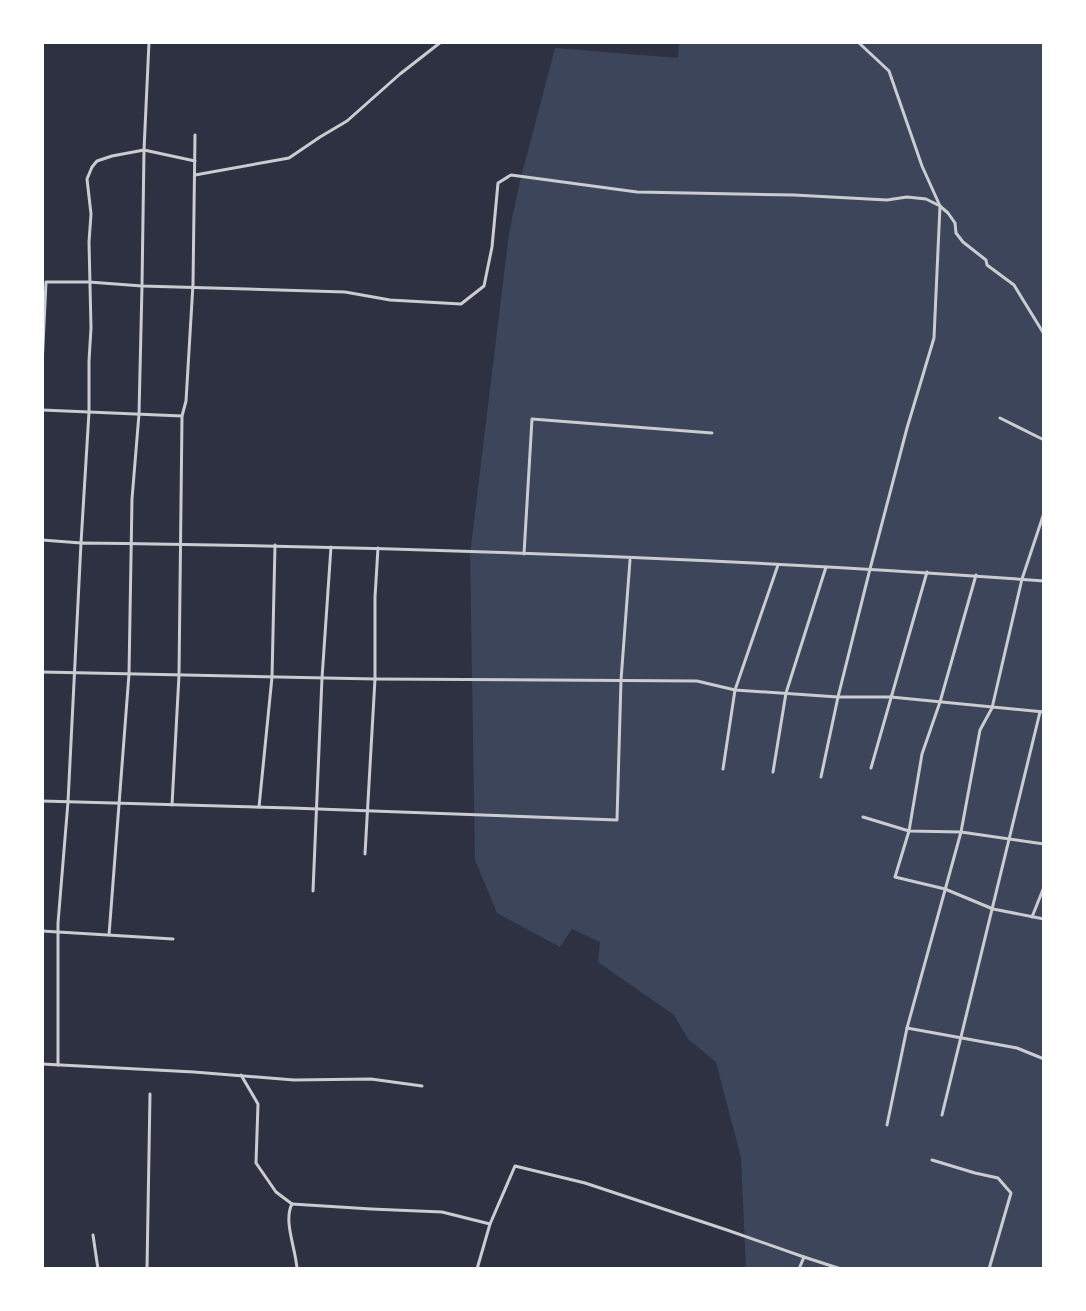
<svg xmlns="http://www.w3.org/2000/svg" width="1086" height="1311" viewBox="0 0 1086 1311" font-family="'Playfair Display',serif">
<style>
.green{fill:#3c4559}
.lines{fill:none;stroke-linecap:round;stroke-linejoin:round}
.minor{stroke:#caccd0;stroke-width:3}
</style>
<rect width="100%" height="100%" fill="#2d3142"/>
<!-- green -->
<path class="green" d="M 679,42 L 1044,42 L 1044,1269 L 746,1269 L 741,1158 L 716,1062 L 688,1039 L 674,1015 L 598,962 L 600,942 L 572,929 L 560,947 L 497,913 L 475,860 L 470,554 L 509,233 L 520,181 L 555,48 L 678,58 Z"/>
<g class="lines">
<!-- minor -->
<g class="minor">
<path d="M 149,42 L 144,150 L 142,286 L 345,292 L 390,300 L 461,304 L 484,286 L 492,247 L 498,183 L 511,175 L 637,192 L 794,195 L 887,200 L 907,197 L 926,199 L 940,206 L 934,338 L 907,428 L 870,569 L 838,697 L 821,777"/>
<path d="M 858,42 L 889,71 L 922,166 L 940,206 L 948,213 L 955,223 L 956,233 L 963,242 L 986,260 L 987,265 L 1014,285 L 1044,334"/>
<path d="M 195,175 L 289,158 L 320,137 L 347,121 L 400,74 L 441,42"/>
<path d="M 42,367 L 46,282 L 89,282 L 142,286 L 139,414 L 132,499 L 129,674 L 109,935"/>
<path d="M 42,410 L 182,416 L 186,401 L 193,284 L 195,135"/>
<path d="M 1000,418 L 1044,440"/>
<path d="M 42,540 L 81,543 L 89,412 L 89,361 L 91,328 L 89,242 L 91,214 L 87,179 L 92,167 L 97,161 L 112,156 L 144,150 L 195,161"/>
<path d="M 524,554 L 532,419 L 712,433"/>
<path d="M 976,575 L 940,702 L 922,754 L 909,831 L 895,877 L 945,889 L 993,909 L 1044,919"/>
<path d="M 42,672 L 375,679 L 697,681 L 735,690 L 838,697 L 891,697 L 1044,712"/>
<path d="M 871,768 L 927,572"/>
<path d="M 723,769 L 735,690 L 778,565"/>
<path d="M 773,772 L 786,693 L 826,567"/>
<path d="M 42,801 L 291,808 L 617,820 L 621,680 L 630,560"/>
<path d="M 172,805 L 179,675 L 182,417"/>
<path d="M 259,807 L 272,677 L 275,545"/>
<path d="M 863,817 L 909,831 L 961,832 L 1044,844"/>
<path d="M 365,854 L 375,679 L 375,597 L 378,548"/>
<path d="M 313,891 L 322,678 L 331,547"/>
<path d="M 1032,917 L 1044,887"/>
<path d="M 42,931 L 173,939"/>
<path d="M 907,1028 L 1017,1048 L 1044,1059"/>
<path d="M 42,1064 L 194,1072 L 294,1080 L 371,1079 L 422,1086"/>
<path d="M 58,1065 L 58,923 L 68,802 L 81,543 C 402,547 724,557 1044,581"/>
<path d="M 241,1075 L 258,1104 L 256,1163 L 276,1192 L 292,1204 C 283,1221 296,1249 297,1269"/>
<path d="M 942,1115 L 1040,712"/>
<path d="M 887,1125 L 907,1028 L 961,832 L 980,730 L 992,708 L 1022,579 L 1044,513"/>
<path d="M 932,1160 L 975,1173 L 998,1178 L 1011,1193 L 989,1269"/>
<path d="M 292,1204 L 371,1209 L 442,1212 L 490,1224 L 477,1269"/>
<path d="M 490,1224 L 515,1166 L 585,1183 L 727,1230 L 804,1257 L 799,1269"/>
<path d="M 93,1235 L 98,1269"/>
<path d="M 804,1257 L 841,1269"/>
<path d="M 147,1269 L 150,1094"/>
</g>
</g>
<!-- border -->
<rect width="1086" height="1311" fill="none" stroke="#ffffff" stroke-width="88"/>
</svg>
